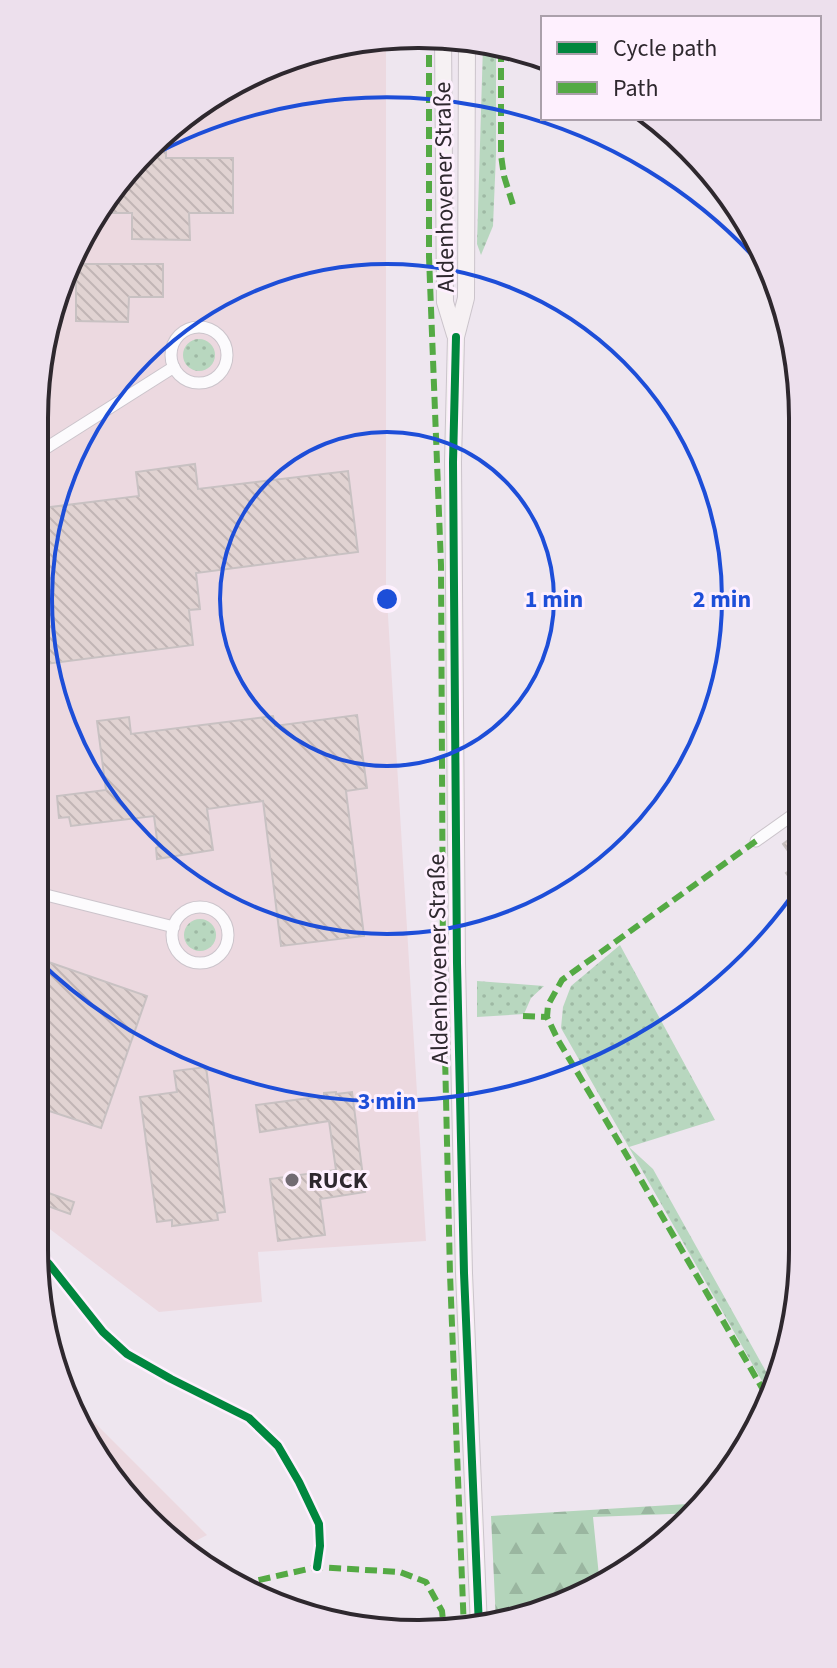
<svg xmlns="http://www.w3.org/2000/svg" width="837" height="1668" viewBox="0 0 837 1668" font-family="'Source Sans 3',sans-serif">
<style>
.industrial{fill:#ecd9e0}
.grass{fill:url(#grass-dots)}
.forest{fill:url(#forest-firs)}
.building{fill:url(#building-back-hatch);stroke:#c8c1c2;stroke-width:2}
.lines{fill:none;stroke-linecap:round;stroke-linejoin:round}
.street-casing{stroke:#cbc4cb;stroke-width:13}
.secondary-casing{stroke:#cbc4cb;stroke-width:18}
.street{stroke:#fcfbfd;stroke-width:11}
.secondary{stroke:#f6f1f3;stroke-width:16}
.quiet{stroke:#54aa44;stroke-width:6;stroke-dasharray:12 6;stroke-linecap:butt}
.cycleway-casing{stroke:#fef0fe;stroke-width:13}
.cycleway{stroke:#00873e;stroke-width:8}
.ring{fill:none;stroke:#1d4ed8;stroke-width:4}
.poi-dot{fill:#716a72;stroke:#fef0fe;stroke-width:3}
.labels{text-anchor:middle;stroke-width:6;stroke-linejoin:round;paint-order:stroke}
.street-label{font-size:24px;fill:#2e282e;stroke:#fef0fe}
.poi-label{font-size:24px;font-weight:bold;fill:#2e282e;stroke:#fef0fe;text-anchor:start}
.rim{fill:none;stroke:#2e282e;stroke-width:4}
.centre{fill:#1d4ed8;stroke:#fef0fe;stroke-width:4}
.ring-label{font-size:24px;text-anchor:middle;font-weight:bold;fill:#1d4ed8;stroke:#fef0fe;stroke-width:6;stroke-linejoin:round;paint-order:stroke}
</style>
<defs>
<pattern id="grass-dots" width="8" height="8" patternUnits="userSpaceOnUse" patternTransform="scale(2)"><rect width="8" height="8" fill="#b8d7bf"/><path d="M2 2h.1M6 6h.1" fill="none" stroke="#9eb9a4" stroke-width="1.8" stroke-linecap="round"/></pattern>
<pattern id="forest-firs" width="22" height="20" patternUnits="userSpaceOnUse" patternTransform="scale(2)"><rect width="22" height="20" fill="#b3d4ba"/><path d="M5 1l3.5 6h-7zM16 11l3.5 6h-7z" fill="#9ab6a0"/></pattern>
<pattern id="building-back-hatch" width="6" height="6" patternUnits="userSpaceOnUse" patternTransform="scale(2)"><rect width="6" height="6" fill="#e1d3d2"/><path d="M-1 5l2 2M0 0l6 6M5-1l2 2" fill="none" stroke="#c1b5b5"/></pattern>
</defs>
<rect width="100%" height="100%" fill="#eee6ef"/>
<!-- industrial -->
<g class="industrial">
<path d="M 386,42 L 386,583 L 426,1241 L 258,1252 L 262,1302 L 159,1312 L 34,1217 L 35,394 L 73,249 L 165,130 L 294,55 Z"/>
<path d="M 64,1392 L 207,1535 L 182,1548 L 114,1484 Z"/>
</g>
<!-- grass -->
<g class="grass">
<path d="M 483,45 L 496,49 L 496,154 L 493,226 L 481,255 L 477,244 Z"/>
<circle cx="199" cy="355" r="16"/>
<circle cx="200" cy="935" r="16"/>
<path d="M 620,945 L 715,1120 L 629,1147 L 653,1169 L 773,1384 L 770,1395 L 561,1028 L 563,1007 L 571,986 Z"/>
<path d="M 477,981 L 544,986 L 531,998 L 524,1014 L 477,1017 Z"/>
</g>
<!-- forest -->
<path class="forest" d="M 704,1503 L 696,1513 L 593,1517 L 600,1586 L 588,1595 L 496,1622 L 491,1516 Z"/>
<!-- building -->
<g class="building">
<path d="M 166,129 L 166,158 L 233,158 L 233,213 L 189,213 L 190,240 L 132,239 L 132,213 L 101,213 Z"/>
<path d="M 76,264 L 163,264 L 163,297 L 129,297 L 128,322 L 76,321 Z"/>
<path d="M 195,464 L 198,489 L 348,471 L 358,552 L 196,573 L 200,609 L 189,610 L 193,645 L 38,665 L 35,639 L 35,509 L 139,496 L 136,472 Z"/>
<path d="M 357,715 L 367,788 L 346,791 L 364,936 L 281,946 L 263,801 L 207,809 L 213,850 L 157,859 L 156,848 L 158,847 L 154,816 L 71,826 L 69,817 L 59,818 L 57,796 L 106,790 L 97,721 L 129,717 L 131,734 L 273,716 L 275,726 Z"/>
<path d="M 795,835 L 801,844 L 801,879 L 794,884 L 786,873 L 798,865 L 783,844 Z"/>
<path d="M 34,957 L 147,996 L 101,1128 L 34,1106 Z"/>
<path d="M 206,1067 L 225,1212 L 217,1213 L 218,1220 L 172,1226 L 172,1220 L 157,1222 L 140,1097 L 177,1092 L 174,1071 Z"/>
<path d="M 336,1092 L 336,1094 L 352,1092 L 365,1192 L 320,1199 L 325,1235 L 278,1241 L 270,1179 L 336,1170 L 329,1121 L 260,1132 L 256,1105 L 324,1096 L 324,1093 Z"/>
<path d="M 43,1191 L 74,1202 L 70,1214 L 39,1203 Z"/>
</g>
<g class="lines">
<!-- street casing -->
<g class="street-casing">
<g id="street">
<circle cx="199" cy="355" r="28"/>
<path d="M 35,455 L 174,367"/>
<path d="M 756,841 L 801,809"/>
<path d="M 34,892 L 174,927"/>
<circle cx="200" cy="935" r="28"/>
</g>
</g>
<!-- secondary casing -->
<g class="secondary-casing">
<g id="secondary">
<path d="M 443,35 L 445,302 L 455,335"/>
<path d="M 467,41 L 466,298 L 456,337 L 453,462 L 457,963 L 464,1273 L 479,1627"/>
</g>
</g>
<!-- street -->
<use href="#street" class="street"/>
<!-- secondary -->
<use href="#secondary" class="secondary"/>
<!-- quiet -->
<g class="quiet">
<path d="M 429,37 L 429,257 L 441,565 L 443,967 L 450,1274 L 464,1631"/>
<path d="M 501,50 L 501,155 L 504,176 L 513,205"/>
<path d="M 756,841 L 562,980 L 548,1005 L 547,1017 L 558,1040 L 623,1149 L 769,1400"/>
<path d="M 523,1016 L 547,1017"/>
<path d="M 241,1584 L 317,1567 L 400,1572 L 426,1582 L 442,1611 L 444,1630"/>
</g>
<!-- cycleway casing -->
<g class="cycleway-casing">
<g id="cycleway">
<path d="M 456,337 L 453,462 L 457,963 L 464,1273 L 479,1627"/>
<path d="M 34,1250 L 49,1264 L 103,1332 L 127,1354 L 171,1379 L 249,1418 L 278,1446 L 299,1482 L 319,1524 L 320,1546 L 317,1567"/>
</g>
</g>
<!-- cycleway -->
<use href="#cycleway" class="cycleway"/>
</g>
<!-- distance rings -->
<g class="ring">
<circle cx="387" cy="599" r="167"/>
<circle cx="387" cy="599" r="335"/>
<path d="M801 883A502 502 0 0 1 35 957M144 160A502 502 0 0 1 774 280"/>
</g>
<!-- markers -->
<circle class="poi-dot" cx="292" cy="1180" r="8"/>
<g class="labels">
<!-- street labels -->
<g class="street-label">
<text transform="translate(444 187) rotate(-91)" y="8">Aldenhovener Straße</text>
<text transform="translate(438 959) rotate(-91)" y="8">Aldenhovener Straße</text>
</g>
<!-- poi labels -->
<g class="poi-label">
<text x="308" y="1188">RUCK</text>
</g>
</g>
<!-- crop -->
<path d="M0 0H837V1668H0ZM418 48H419A370 370 0 0 1 789 418V1250A370 370 0 0 1 419 1620H418A370 370 0 0 1 48 1250V418A370 370 0 0 1 418 48Z" fill="#ede0ed" fill-rule="evenodd"/>
<path class="rim" d="M418 48H419A370 370 0 0 1 789 418V1250A370 370 0 0 1 419 1620H418A370 370 0 0 1 48 1250V418A370 370 0 0 1 418 48Z"/>
<circle cx="387" cy="599" r="12" class="centre"/>
<g class="ring-label">
<text x="554" y="607">1 min</text>
<text x="722" y="607">2 min</text>
<text x="387" y="1109">3 min</text>
</g>
<!-- legend -->
<rect x="541" y="16" width="280" height="104" fill="#fef0fe" stroke="#aba0ab" stroke-width="2"/>
<rect x="557" y="42" width="40" height="12" fill="#00873e" stroke="#aba0ab" stroke-width="2"/>
<text x="613" y="56" font-size="24" fill="#2e282e">Cycle path</text>
<rect x="557" y="82" width="40" height="12" fill="#54aa44" stroke="#aba0ab" stroke-width="2"/>
<text x="613" y="96" font-size="24" fill="#2e282e">Path</text>
</svg>
